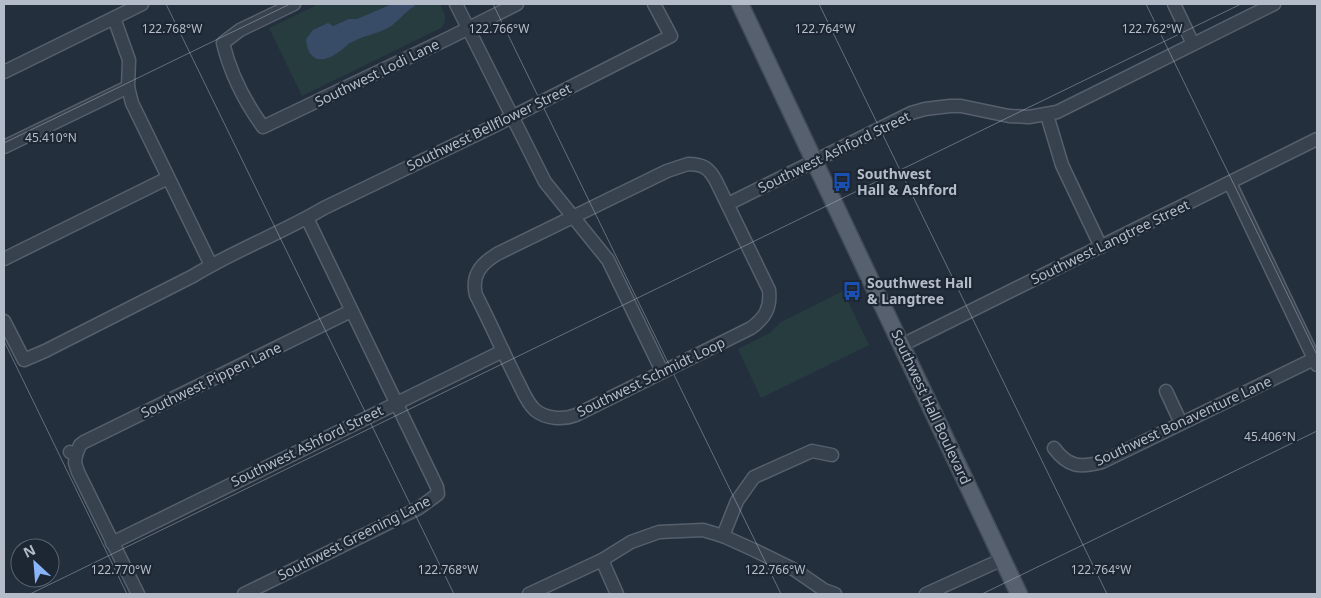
<svg xmlns="http://www.w3.org/2000/svg" width="1321" height="598" viewBox="0 0 1321 598" font-family="'Noto Sans',sans-serif">
<style>
.green{fill:#263c3f}
.water{fill:#394c67}
.lines{fill:none;stroke-linecap:round;stroke-linejoin:round}
.minor-casing{stroke:#565f6c;stroke-width:15}
.major-casing{stroke:#414a57;stroke-width:19}
.minor{stroke:#38414e;stroke-width:12}
.major{stroke:#56606e;stroke-width:16}
.ticks{fill:none;stroke:#b4bcc9;stroke-width:1;stroke-opacity:0.45}
.labels{text-anchor:middle;stroke-width:4.5;stroke-linejoin:round;paint-order:stroke}
.street-label{font-size:14px;fill:#b4bcc9;stroke:#1d2633}
.poi-label{font-size:14px;font-weight:bold;fill:#b4bcc9;stroke:#1d2633;text-anchor:start}
.ticks-label{font-size:12px;text-anchor:middle;fill:#b4bcc9;stroke:#1d2633;stroke-width:4.5;stroke-linejoin:round;paint-order:stroke}
</style>
<rect width="100%" height="100%" fill="#242f3e"/>
<!-- green -->
<g class="green">
<path d="M 319,4 L 440,4 C 444,13 449,20 441,28 L 302,96 L 269,28 Z"/>
<path d="M 843,291 L 869,345 L 761,398 L 738,349 L 770,333 L 781,322 Z"/>
</g>
<!-- water -->
<path class="water" d="M 392,4 L 414,4 L 415,6 C 405,11 400,20 391,26 C 379,34 364,35 352,42 C 347,44 345,48 340,51 C 323,64 308,63 306,39 L 313,30 L 328,23 L 333,26 L 349,19 L 357,19 Z"/>
<g class="lines">
<!-- minor casing -->
<g class="minor-casing">
<g id="minor">
<path d="M 294,4 L 240,30 L 223,43 C 230,72 245,102 263,127 L 449,38 L 517,4"/>
<path d="M 456,4 L 545,182 L 608,260 L 662,371"/>
<path d="M 1174,4 L 1193,44"/>
<path d="M 114,18 L 129,60 L 128,87 L 132,103 L 211,265"/>
<path d="M 4,72 L 142,4"/>
<path d="M 1047,115 L 1062,165 L 1101,247"/>
<path d="M 4,147 L 128,87"/>
<path d="M 688,164 C 703,164 709,168 716,181 L 769,290 C 771,308 765,318 751,328 L 576,415 C 563,420 546,419 535,410 C 526,402 521,387 515,376 C 502,350 490,322 476,295 C 471,275 481,264 497,254 L 667,171 Z"/>
<path d="M 1230,183 L 1317,365"/>
<path d="M 728,204 L 911,113 L 925,109 L 950,106 L 961,106 L 1009,116 L 1029,117 L 1057,112 L 1274,4"/>
<path d="M 4,259 L 168,178"/>
<path d="M 4,321 L 24,360 L 45,351 L 193,276 C 235,250 282,233 324,208 L 494,126 L 671,36 L 654,4"/>
<path d="M 902,345 L 1317,139"/>
<path d="M 1166,391 L 1181,423"/>
<path d="M 1054,448 C 1068,467 1080,468 1102,462 L 1314,359"/>
<path d="M 70,452 L 76,455 L 75,463 L 78,472 L 138,594"/>
<path d="M 76,455 L 80,445 L 84,442 L 351,311"/>
<path d="M 723,536 L 737,501 L 754,477 L 812,451 L 832,455"/>
<path d="M 112,543 L 503,351"/>
<path d="M 602,560 L 617,594"/>
<path d="M 244,594 L 419,508 L 438,494 L 437,487 L 307,218"/>
<path d="M 529,594 L 602,560 L 631,542 L 659,532 L 703,530 L 723,536 L 754,550 L 795,570 L 824,590 L 835,594"/>
<path d="M 926,594 L 1003,559"/>
</g>
</g>
<!-- major casing -->
<g class="major-casing">
<path id="major" d="M 740,4 L 1019,594"/>
</g>
<!-- minor -->
<use href="#minor" class="minor"/>
<!-- major -->
<use href="#major" class="major"/>
</g>
<!-- ticks -->
<path class="ticks" d="M 166,4 L 454,594M 493,4 L 781,594M 819,4 L 1107,594M 1146,4 L 1317,355M 4,143 L 290,4M 4,341 L 127,594M 30,594 L 1241,4M 982,594 L 1317,431"/>
<!-- icons -->
<defs>
<g id="bus-bare" transform="scale(1.5)"><path d="M-5-6H5V4H4V6H2V4H-2V6H-4V4H-5ZM-3.5-4V0h7V-4ZM-3.5 1.2v1.5H-2V1.2ZM2 1.2v1.5H3.5V1.2Z" fill="#1a4fb4" stroke="#1d2633" stroke-width="2.5" paint-order="stroke"/></g>
</defs>
<g fill-rule="evenodd">
<use href="#bus-bare" x="842" y="182"/>
<use href="#bus-bare" x="852" y="291"/>
</g>
<g class="labels">
<!-- street labels -->
<g class="street-label">
<text transform="translate(377 73) rotate(-26)" y="5">Southwest Lodi Lane</text>
<text transform="translate(489 127) rotate(-26)" y="5">Southwest Bellflower Street</text>
<text transform="translate(834 152) rotate(-26)" y="5">Southwest Ashford Street</text>
<text transform="translate(1110 242) rotate(-26)" y="5">Southwest Langtree Street</text>
<text transform="translate(651 377) rotate(-26)" y="5">Southwest Schmidt Loop</text>
<text transform="translate(211 380) rotate(-26)" y="5">Southwest Pippen Lane</text>
<text transform="translate(931 407) rotate(65)" y="5">Southwest Hall Boulevard</text>
<text transform="translate(1183 421) rotate(-25)" y="5">Southwest Bonaventure Lane</text>
<text transform="translate(307 446) rotate(-26)" y="5">Southwest Ashford Street</text>
<text transform="translate(354 538) rotate(-27)" y="5">Southwest Greening Lane</text>
</g>
<!-- poi labels -->
<g class="poi-label">
<text x="857" y="179">Southwest<tspan x="857" dy="16">Hall &amp; Ashford</tspan></text>
<text x="867" y="288">Southwest Hall<tspan x="867" dy="16">&amp; Langtree</tspan></text>
</g>
</g>
<g class="ticks-label">
<text x="1152" y="33">122.762°W</text>
<text x="172" y="33">122.768°W</text>
<text x="499" y="33">122.766°W</text>
<text x="825" y="33">122.764°W</text>
<text x="51" y="142">45.410°N</text>
<text x="1270" y="441">45.406°N</text>
<text x="121" y="574">122.770°W</text>
<text x="448" y="574">122.768°W</text>
<text x="775" y="574">122.766°W</text>
<text x="1101" y="574">122.764°W</text>
</g>
<!-- border -->
<rect width="1321" height="598" fill="none" stroke="#b4bcc9" stroke-width="10"/>
<!-- north arrow -->
<g transform="translate(35 563) rotate(334)"><circle r="24" fill="#1d2633" stroke="#59626f"/>
<path d="M0-4L9 19L0 12L-9 19Z" fill="#8ab4f8"/>
<text y="-8" font-size="14" font-weight="bold" text-anchor="middle" fill="#b4bcc9">N</text>
</g>
</svg>
